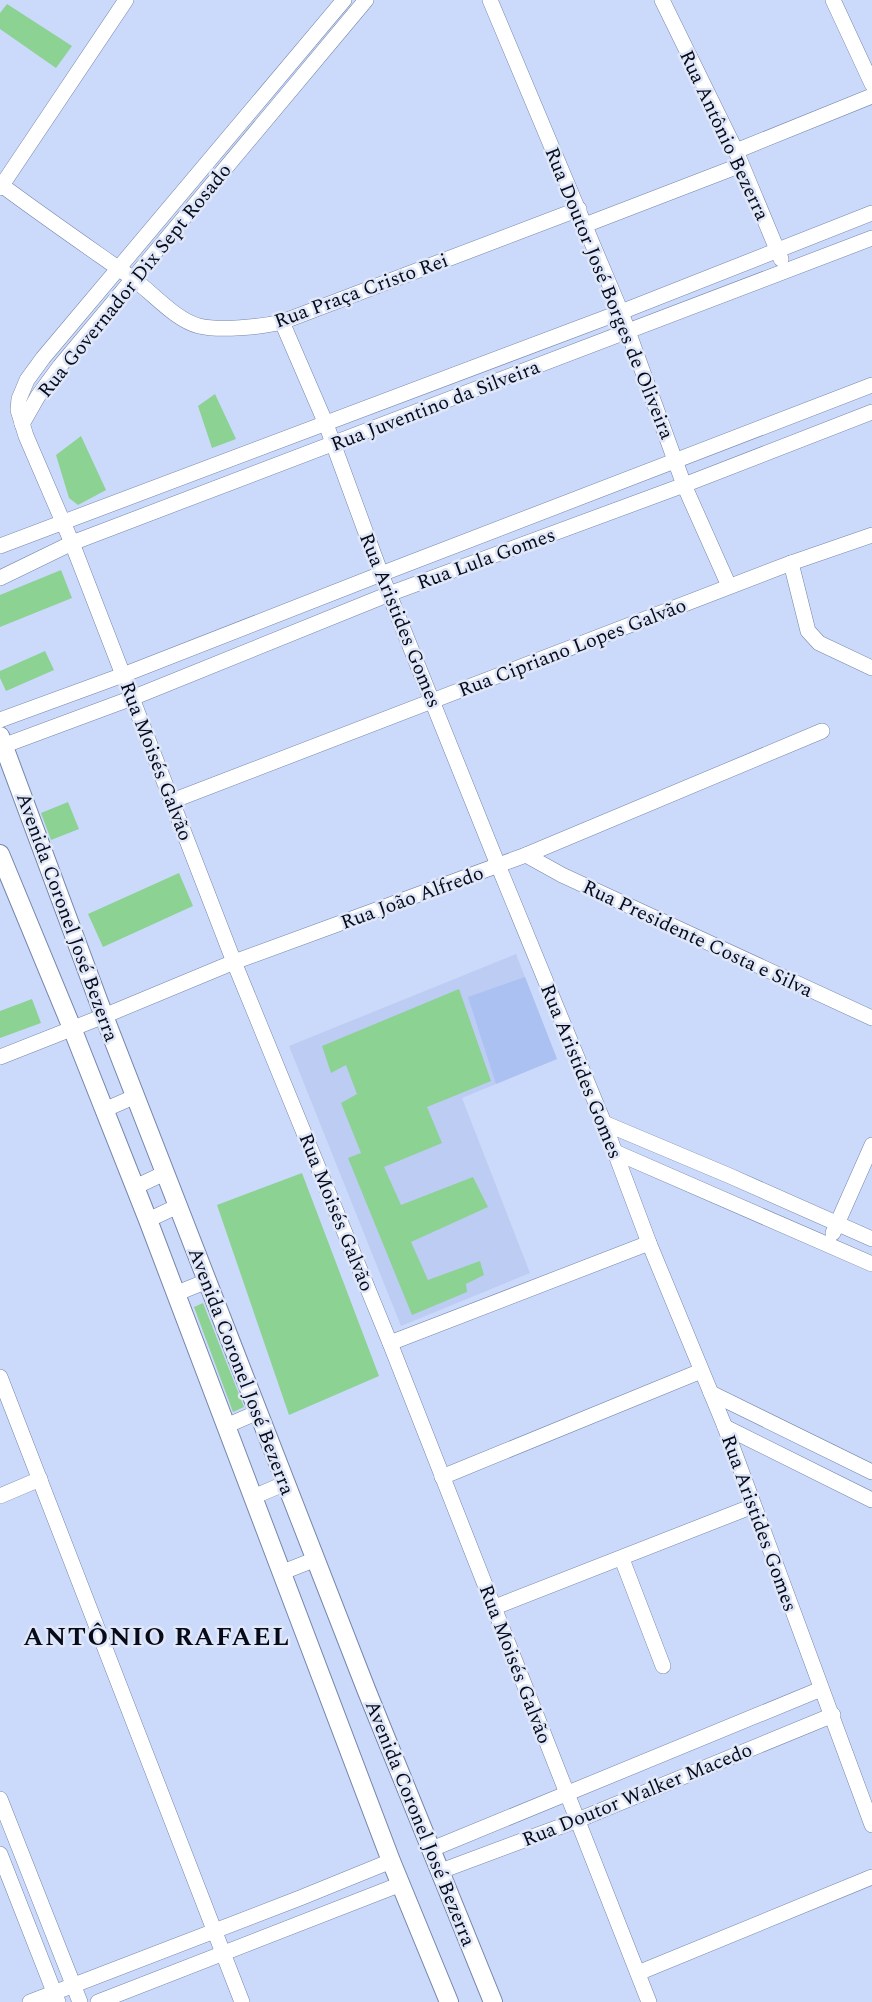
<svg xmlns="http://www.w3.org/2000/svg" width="872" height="2002" viewBox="0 0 872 2002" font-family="Spectral,serif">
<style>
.built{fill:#bcccf3}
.green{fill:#abc1f2}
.building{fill:#8cd293}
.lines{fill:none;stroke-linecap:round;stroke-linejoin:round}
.minor-casing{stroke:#7586ab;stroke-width:16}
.tertiary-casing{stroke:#7586ab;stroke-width:20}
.minor{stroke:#fff;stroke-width:15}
.tertiary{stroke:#fff;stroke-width:18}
.labels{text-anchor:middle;stroke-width:5;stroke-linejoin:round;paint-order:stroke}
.street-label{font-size:20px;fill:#070b19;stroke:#dfe7f8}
.district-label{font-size:26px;font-weight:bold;letter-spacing:1.5px;fill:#070b19;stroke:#dfe7f8}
</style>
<rect width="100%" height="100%" fill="#cbdafb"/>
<!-- built -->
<path class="built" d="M 516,954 L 557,1059 L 462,1098 L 530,1273 L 401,1326 L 289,1046 Z"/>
<!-- green -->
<path class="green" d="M 525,977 L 557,1059 L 496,1084 L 468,997 Z"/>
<!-- building -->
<g class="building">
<path d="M 7,4 L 72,46 L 56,68 L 0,29 L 0,13 Z"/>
<path d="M 215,394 L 236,439 L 212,448 L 198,406 Z"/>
<path d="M 81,436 L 106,490 L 78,505 L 69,498 L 56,455 Z"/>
<path d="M 61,570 L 72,598 L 0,627 L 0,595 Z"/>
<path d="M 45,651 L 54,670 L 6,691 L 0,678 L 0,671 Z"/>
<path d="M 68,802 L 79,829 L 51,840 L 41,813 Z"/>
<path d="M 179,873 L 193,906 L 103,947 L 88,914 Z"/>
<path d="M 459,989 L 491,1081 L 427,1107 L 442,1143 L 384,1167 L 401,1205 L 473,1177 L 488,1207 L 411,1242 L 428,1280 L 480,1261 L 484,1275 L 466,1284 L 467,1292 L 412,1315 L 348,1158 L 361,1153 L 341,1103 L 357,1094 L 346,1065 L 331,1073 L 322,1046 Z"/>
<path d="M 32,999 L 41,1023 L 0,1038 L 0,1011 Z"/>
<path d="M 302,1173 L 379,1376 L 289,1415 L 217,1205 Z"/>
<path d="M 203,1303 L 244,1407 L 233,1412 L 194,1307 Z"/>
</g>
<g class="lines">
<!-- minor casing -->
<g class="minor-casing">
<g id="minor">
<path d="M 344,0 L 43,358 L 27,380 L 19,399 L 18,410 L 26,436 L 72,543 L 234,962 L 390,1343 L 649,2002"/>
<path d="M 490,0 L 621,312 L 684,485 L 729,586"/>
<path d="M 662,0 L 736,151 L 781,259"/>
<path d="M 833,0 L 872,84"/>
<path d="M 736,151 L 872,96"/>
<path d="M 0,184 C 43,216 88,247 132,278 C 152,292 175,320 199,326 C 219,331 261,327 282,322 L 579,209"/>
<path d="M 0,188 L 126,0"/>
<path d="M 585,225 L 741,165"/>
<path d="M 282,322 L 326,424 L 381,574 L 498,865 L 604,1123 L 649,1243 L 725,1427 L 872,1825"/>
<path d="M 22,424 L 38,396 L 60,366 L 366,0"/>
<path d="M 0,546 L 621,312 L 872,213"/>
<path d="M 791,563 L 808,631 L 819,643 L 872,668"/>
<path d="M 0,578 L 72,543 L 872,238"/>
<path d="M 0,720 L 123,675 L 381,574 L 872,385"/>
<path d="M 0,747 L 132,698 L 389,594 L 684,485 L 872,412"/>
<path d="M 172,801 L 791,563 L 872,535"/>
<path d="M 526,855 L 562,875 L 872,1018"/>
<path d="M 0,1057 L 104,1016 L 234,962 L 526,855 L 822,731"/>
<path d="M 104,1110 L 136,1096"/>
<path d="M 604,1123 L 730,1176 L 872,1239"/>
<path d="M 615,1152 L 872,1264"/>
<path d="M 135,1187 L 165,1173"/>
<path d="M 148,1220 L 178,1206"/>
<path d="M 833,1233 L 872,1145"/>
<path d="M 175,1294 L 207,1281"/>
<path d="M 390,1343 L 649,1243"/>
<path d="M 0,1377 L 242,2002"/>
<path d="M 711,1393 L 872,1472"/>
<path d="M 226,1426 L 258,1412"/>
<path d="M 725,1427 L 872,1500"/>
<path d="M 442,1477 L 701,1371"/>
<path d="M 0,1496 L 40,1479"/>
<path d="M 253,1497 L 286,1483"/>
<path d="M 622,1559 L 663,1666"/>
<path d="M 283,1572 L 316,1559"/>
<path d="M 495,1607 L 753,1506"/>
<path d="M 0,1799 L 80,2002"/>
<path d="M 432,1849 L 821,1689"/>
<path d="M 0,1854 L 58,2002"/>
<path d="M 441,1871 L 578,1820 L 833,1715"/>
<path d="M 638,1973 L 872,1877"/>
<path d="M 30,2002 L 300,1898 L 391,1861"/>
<path d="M 98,2002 L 401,1884"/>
</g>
</g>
<!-- tertiary casing -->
<g class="tertiary-casing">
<g id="tertiary">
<path d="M 0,736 L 104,1016 L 234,1350 L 366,1689 L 493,2002"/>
<path d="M 0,854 L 72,1028 L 148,1220 L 391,1861 L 449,2002"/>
</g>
</g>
<!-- minor -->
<use href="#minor" class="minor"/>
<!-- tertiary -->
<use href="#tertiary" class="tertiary"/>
</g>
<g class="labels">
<!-- street labels -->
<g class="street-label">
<text transform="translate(725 135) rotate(65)" y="7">Rua Antônio Bezerra</text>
<text transform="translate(134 280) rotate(-51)" y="7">Rua Governador Dix Sept Rosado</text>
<text transform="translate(361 290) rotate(-20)" y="7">Rua Praça Cristo Rei</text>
<text transform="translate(610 293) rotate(68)" y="7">Rua Doutor José Borges de Oliveira</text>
<text transform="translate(435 405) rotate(-21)" y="7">Rua Juventino da Silveira</text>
<text transform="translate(486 558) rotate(-20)" y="7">Rua Lula Gomes</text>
<text transform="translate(401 620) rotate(68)" y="7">Rua Aristides Gomes</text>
<text transform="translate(572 647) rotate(-21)" y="7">Rua Cipriano Lopes Galvão</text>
<text transform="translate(157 761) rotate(69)" y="7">Rua Moisés Galvão</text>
<text transform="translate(412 897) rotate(-20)" y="7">Rua João Alfredo</text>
<text transform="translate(68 917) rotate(70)" y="7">Avenida Coronel José Bezerra</text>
<text transform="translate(698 938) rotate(25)" y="7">Rua Presidente Costa e Silva</text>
<text transform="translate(582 1071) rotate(68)" y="7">Rua Aristides Gomes</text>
<text transform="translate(337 1212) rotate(68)" y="7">Rua Moisés Galvão</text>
<text transform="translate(242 1371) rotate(69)" y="7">Avenida Coronel José Bezerra</text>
<text transform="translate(760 1523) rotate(70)" y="7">Rua Aristides Gomes</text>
<text transform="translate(516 1664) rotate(69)" y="7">Rua Moisés Galvão</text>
<text transform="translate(637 1794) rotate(-22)" y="7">Rua Doutor Walker Macedo</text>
<text transform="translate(421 1823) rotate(68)" y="7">Avenida Coronel José Bezerra</text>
</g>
<!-- district labels -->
<g class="district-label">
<text x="157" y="1645">ANTÔNIO RAFAEL</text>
</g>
</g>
</svg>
